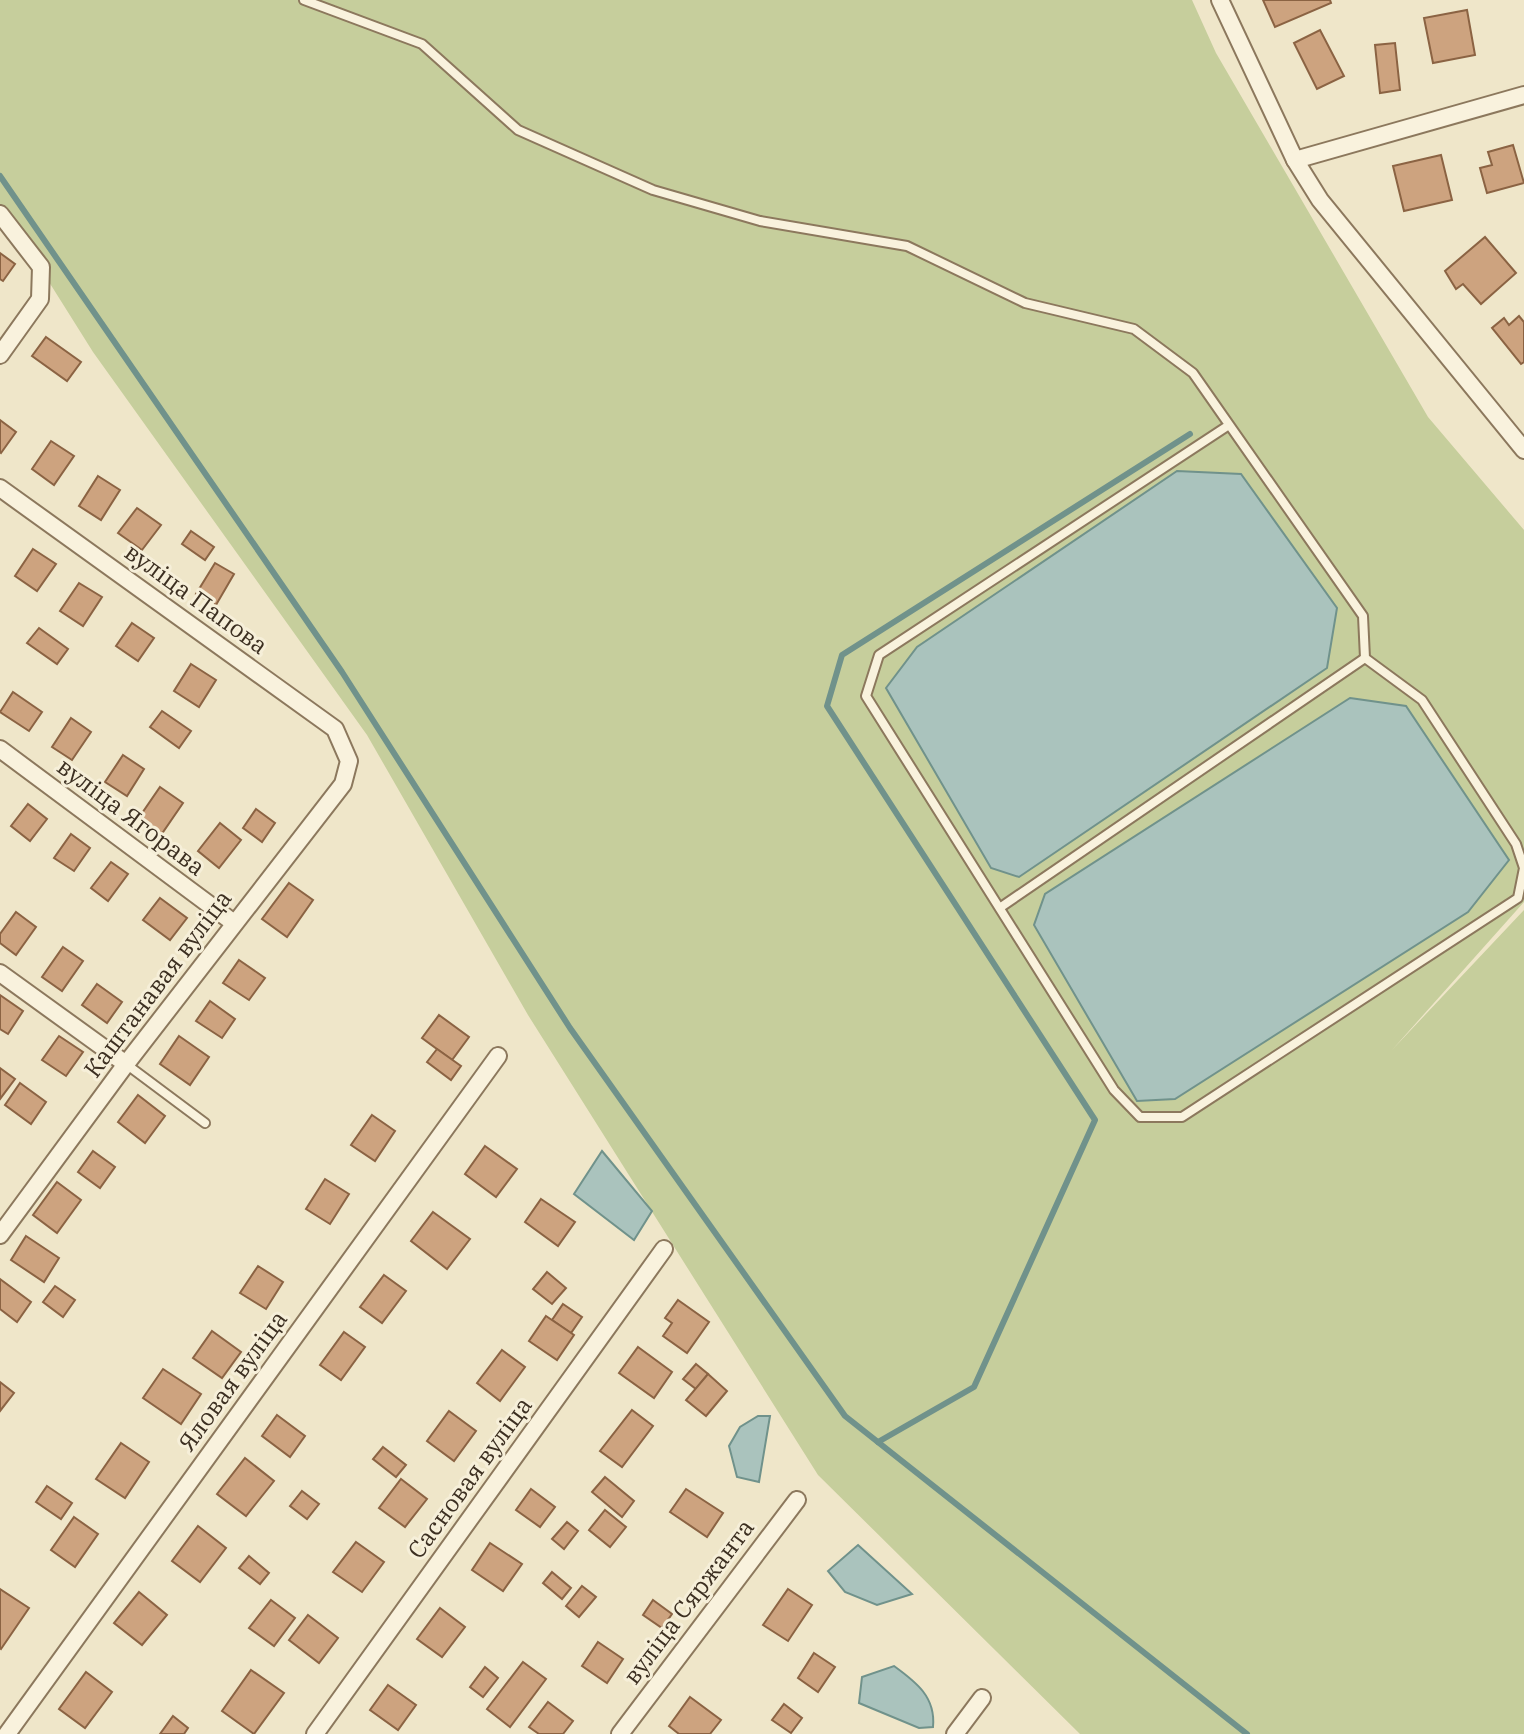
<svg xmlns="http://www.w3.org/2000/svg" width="1524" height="1734" viewBox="0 0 1524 1734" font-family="'IBM Plex Serif',serif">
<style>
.green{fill:#c6ce9c}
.water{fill:#aac3bd;stroke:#70928b;stroke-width:2}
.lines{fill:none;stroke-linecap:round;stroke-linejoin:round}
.stream{stroke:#70928b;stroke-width:6}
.building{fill:#cda37f;stroke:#8b6343;stroke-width:2}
.service-casing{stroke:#8c785d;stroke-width:12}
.minor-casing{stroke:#8c785d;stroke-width:20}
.service{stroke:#f9f2dd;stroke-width:8}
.minor{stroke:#f9f2dd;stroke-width:16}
.labels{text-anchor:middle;stroke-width:6;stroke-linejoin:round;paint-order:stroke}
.street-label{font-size:24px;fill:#3c2f21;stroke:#f6efd9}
</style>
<rect width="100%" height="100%" fill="#efe6c9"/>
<!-- green -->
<path class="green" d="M 0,0 L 1192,0 L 1216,53 L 1428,417 L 1524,530 L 1524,902 L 1392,1050 L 1524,910 L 1524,1734 L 1080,1734 L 818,1475 L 528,1015 L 367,735 L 93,352 L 0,204 Z"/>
<!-- water -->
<g class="water">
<path d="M 1177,471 L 1241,474 L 1337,608 L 1327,668 L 1019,877 L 991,868 L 886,688 L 917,647 Z"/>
<path d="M 1350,698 L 1406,706 L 1509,860 L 1468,912 L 1175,1099 L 1137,1101 L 1034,925 L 1045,894 Z"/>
<path d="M 602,1151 L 652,1211 L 634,1240 L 574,1194 Z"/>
<path d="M 758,1416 L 770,1416 L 759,1482 L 737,1477 L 729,1446 L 740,1427 Z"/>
<path d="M 858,1545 L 912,1594 L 877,1605 L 845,1592 L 828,1571 Z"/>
<path d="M 894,1666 C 916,1682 936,1697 933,1727 L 919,1728 L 859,1703 L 862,1677 Z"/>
</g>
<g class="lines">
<!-- stream -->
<g class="stream">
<path d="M 0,176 L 342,672 L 570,1028 L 845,1416 L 1247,1734"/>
<path d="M 878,1442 L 974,1387 L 1095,1120 L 827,706 L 842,655 L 1190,434"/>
</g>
</g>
<!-- building -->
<g class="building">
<path d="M 1263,0 L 1330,0 L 1331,3 L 1275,27 Z"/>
<path d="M 1467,10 L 1475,55 L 1433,63 L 1424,18 Z"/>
<path d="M 1320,30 L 1344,76 L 1317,89 L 1294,43 Z"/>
<path d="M 1395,43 L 1400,90 L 1380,93 L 1375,45 Z"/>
<path d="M 1513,145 L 1524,183 L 1487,193 L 1480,168 L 1492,165 L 1488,152 Z"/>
<path d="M 1441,155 L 1452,200 L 1404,211 L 1393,166 Z"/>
<path d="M 1485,237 L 1516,273 L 1481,304 L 1463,284 L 1456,289 L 1445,271 Z"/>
<path d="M 0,253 L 15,264 L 3,281 L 0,279 Z"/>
<path d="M 1519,316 L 1524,322 L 1524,362 L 1521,364 L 1492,328 L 1504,318 L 1509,325 Z"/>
<path d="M 46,337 L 81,362 L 67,381 L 32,356 Z"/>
<path d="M 0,420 L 16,432 L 1,453 L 0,452 Z"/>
<path d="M 51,441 L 74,456 L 54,485 L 32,469 Z"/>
<path d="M 98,476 L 120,490 L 101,520 L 79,506 Z"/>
<path d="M 137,508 L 161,525 L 142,550 L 118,533 Z"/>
<path d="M 191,531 L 214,547 L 205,560 L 182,544 Z"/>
<path d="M 33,549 L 56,564 L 37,591 L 15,576 Z"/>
<path d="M 215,563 L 234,574 L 216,605 L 196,594 Z"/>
<path d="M 79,583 L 102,597 L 83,626 L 60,611 Z"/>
<path d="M 132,623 L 154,638 L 138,661 L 116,646 Z"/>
<path d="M 39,628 L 68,649 L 57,664 L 27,643 Z"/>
<path d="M 191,664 L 216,680 L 199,707 L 174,691 Z"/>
<path d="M 13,692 L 42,712 L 29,731 L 0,712 Z"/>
<path d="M 162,711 L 191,731 L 179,748 L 150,727 Z"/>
<path d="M 71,718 L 91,732 L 72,760 L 52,747 Z"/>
<path d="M 123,755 L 144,769 L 127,796 L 105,782 Z"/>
<path d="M 160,787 L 183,803 L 161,835 L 138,819 Z"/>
<path d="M 28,804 L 47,819 L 30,841 L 11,826 Z"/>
<path d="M 256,809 L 275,823 L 262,842 L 243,828 Z"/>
<path d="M 220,823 L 241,840 L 219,868 L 198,851 Z"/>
<path d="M 71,834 L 90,848 L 74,871 L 54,858 Z"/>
<path d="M 111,862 L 128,874 L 108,901 L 91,888 Z"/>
<path d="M 289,883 L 313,900 L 287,937 L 262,919 Z"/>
<path d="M 160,898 L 187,918 L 170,940 L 143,920 Z"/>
<path d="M 16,912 L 36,927 L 16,955 L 0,943 L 0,934 Z"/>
<path d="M 63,947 L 83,961 L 62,991 L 42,977 Z"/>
<path d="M 239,960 L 265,978 L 249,1000 L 223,983 Z"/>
<path d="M 97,984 L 122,1002 L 107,1023 L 82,1005 Z"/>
<path d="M 0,995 L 23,1011 L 8,1034 L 0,1029 Z"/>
<path d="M 210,1001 L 235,1019 L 222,1038 L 196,1021 Z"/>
<path d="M 439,1015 L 469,1037 L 452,1060 L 422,1038 Z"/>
<path d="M 59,1036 L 83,1052 L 66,1076 L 42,1060 Z"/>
<path d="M 179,1036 L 209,1057 L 190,1085 L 160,1064 Z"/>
<path d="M 437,1049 L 461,1066 L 451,1080 L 427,1062 Z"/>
<path d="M 0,1068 L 15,1079 L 0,1099 Z"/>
<path d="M 20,1083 L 46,1102 L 31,1124 L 5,1105 Z"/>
<path d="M 138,1095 L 165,1116 L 145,1143 L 118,1122 Z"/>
<path d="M 372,1115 L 395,1131 L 375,1161 L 351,1145 Z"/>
<path d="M 485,1146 L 517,1169 L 496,1197 L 465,1174 Z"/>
<path d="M 93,1151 L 115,1167 L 100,1188 L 78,1172 Z"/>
<path d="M 325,1179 L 349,1194 L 330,1224 L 306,1209 Z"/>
<path d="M 57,1182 L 81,1200 L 57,1233 L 33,1215 Z"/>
<path d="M 541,1199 L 575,1222 L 558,1246 L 525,1222 Z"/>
<path d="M 433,1212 L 470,1239 L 447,1269 L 411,1241 Z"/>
<path d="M 26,1236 L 59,1258 L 44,1282 L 11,1260 Z"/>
<path d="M 258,1266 L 283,1282 L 266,1309 L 240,1293 Z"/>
<path d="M 547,1272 L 566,1288 L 552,1304 L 533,1289 Z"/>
<path d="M 384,1275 L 406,1291 L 382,1323 L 360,1307 Z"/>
<path d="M 0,1279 L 31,1302 L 17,1322 L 0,1309 Z"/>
<path d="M 55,1286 L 75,1300 L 63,1317 L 43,1302 Z"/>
<path d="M 678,1300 L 709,1322 L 687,1353 L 663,1336 L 672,1323 L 665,1318 Z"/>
<path d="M 563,1304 L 582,1317 L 571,1333 L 552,1320 Z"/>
<path d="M 546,1316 L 574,1335 L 557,1360 L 529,1341 Z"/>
<path d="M 212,1331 L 241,1352 L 222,1378 L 193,1358 Z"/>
<path d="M 344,1332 L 365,1347 L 341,1380 L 320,1365 Z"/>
<path d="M 638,1347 L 672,1372 L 654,1398 L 619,1373 Z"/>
<path d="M 502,1350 L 525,1367 L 500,1401 L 477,1383 Z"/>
<path d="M 696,1364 L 708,1374 L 696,1389 L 683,1379 Z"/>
<path d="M 163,1369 L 201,1394 L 181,1424 L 143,1398 Z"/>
<path d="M 708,1374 L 727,1391 L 706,1416 L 686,1400 Z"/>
<path d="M 0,1382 L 14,1393 L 0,1411 Z"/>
<path d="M 632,1410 L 653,1426 L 622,1467 L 600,1451 Z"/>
<path d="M 449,1411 L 476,1431 L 454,1461 L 427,1441 Z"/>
<path d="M 277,1415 L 305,1436 L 290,1457 L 262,1436 Z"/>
<path d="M 121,1443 L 149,1462 L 125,1498 L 96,1479 Z"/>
<path d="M 383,1447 L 406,1465 L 396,1477 L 373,1459 Z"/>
<path d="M 245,1458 L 274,1481 L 246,1516 L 217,1494 Z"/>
<path d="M 605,1477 L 634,1501 L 622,1517 L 592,1492 Z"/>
<path d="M 401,1479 L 427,1499 L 405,1527 L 379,1508 Z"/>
<path d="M 47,1486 L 72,1503 L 61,1519 L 36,1502 Z"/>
<path d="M 531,1489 L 555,1507 L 540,1527 L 516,1510 Z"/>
<path d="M 686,1489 L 723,1513 L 707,1537 L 670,1512 Z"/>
<path d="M 302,1491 L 319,1504 L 307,1519 L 290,1506 Z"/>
<path d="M 605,1510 L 626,1527 L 610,1547 L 589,1530 Z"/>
<path d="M 74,1517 L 98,1534 L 75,1567 L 51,1550 Z"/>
<path d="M 567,1522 L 578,1531 L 564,1549 L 552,1539 Z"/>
<path d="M 198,1526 L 226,1548 L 200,1582 L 172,1561 Z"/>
<path d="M 356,1542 L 384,1562 L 362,1592 L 333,1572 Z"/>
<path d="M 490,1543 L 522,1564 L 503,1591 L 472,1570 Z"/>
<path d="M 249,1556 L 269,1573 L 260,1584 L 239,1568 Z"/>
<path d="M 552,1572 L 571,1588 L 562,1599 L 543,1583 Z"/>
<path d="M 582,1586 L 596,1597 L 579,1617 L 566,1606 Z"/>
<path d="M 0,1589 L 29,1608 L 1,1649 L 0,1648 Z"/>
<path d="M 788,1589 L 812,1605 L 788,1641 L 763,1625 Z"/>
<path d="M 139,1592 L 167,1615 L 142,1645 L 114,1623 Z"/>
<path d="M 271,1600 L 295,1618 L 274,1646 L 249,1628 Z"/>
<path d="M 653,1600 L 672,1614 L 662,1628 L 643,1615 Z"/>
<path d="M 440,1608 L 465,1627 L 442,1657 L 417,1639 Z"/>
<path d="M 308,1615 L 338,1638 L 319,1663 L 289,1640 Z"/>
<path d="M 598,1642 L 623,1659 L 607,1683 L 582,1666 Z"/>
<path d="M 814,1653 L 835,1667 L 818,1692 L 798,1678 Z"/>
<path d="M 523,1662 L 546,1679 L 510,1727 L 487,1709 Z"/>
<path d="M 485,1667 L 498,1678 L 483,1697 L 470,1687 Z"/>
<path d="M 251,1670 L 284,1693 L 254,1734 L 222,1711 Z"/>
<path d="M 86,1672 L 112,1692 L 85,1728 L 59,1709 Z"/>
<path d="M 388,1685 L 416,1705 L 398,1730 L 370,1710 Z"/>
<path d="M 690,1697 L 721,1720 L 710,1734 L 679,1734 L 669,1726 Z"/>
<path d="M 548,1702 L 573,1721 L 563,1734 L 539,1734 L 529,1727 Z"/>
<path d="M 784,1704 L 802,1718 L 791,1733 L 772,1720 Z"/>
<path d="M 173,1716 L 188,1728 L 184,1734 L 160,1734 Z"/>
</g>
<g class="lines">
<!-- service casing -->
<g class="service-casing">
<g id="service">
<path d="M 304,0 L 422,44 L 518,130 L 653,190 L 760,221 L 907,246 L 1025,303 L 1134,329 L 1193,373 L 1363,616 L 1365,658 L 1422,700 L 1516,844 L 1524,868 L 1518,898 L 1182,1117 L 1140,1117 L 1114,1090 L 866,696 L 879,655 L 1229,425"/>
<path d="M 1001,907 L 1365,658"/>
<path d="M 126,1064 L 205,1123"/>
</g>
</g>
<!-- minor casing -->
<g class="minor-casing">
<g id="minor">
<path d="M 1220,0 L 1295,160 L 1320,200 L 1524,450"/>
<path d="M 1295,160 L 1524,95"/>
<path d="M 0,214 L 41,267 L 40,299 L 0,355"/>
<path d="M 0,488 L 335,729 L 349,761 L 343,784 L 126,1064 L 0,1235"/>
<path d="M 0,749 L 234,923"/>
<path d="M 0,973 L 126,1064"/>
<path d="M 7,1734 L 498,1056"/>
<path d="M 315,1734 L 664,1249"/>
<path d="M 620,1734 L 797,1500"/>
<path d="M 955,1734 L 982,1698"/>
</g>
</g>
<!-- service -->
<use href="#service" class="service"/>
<!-- minor -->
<use href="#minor" class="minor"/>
</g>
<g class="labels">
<!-- street labels -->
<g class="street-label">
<text transform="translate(196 599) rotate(36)" y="8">вуліца Папова</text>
<text transform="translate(131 817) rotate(37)" y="8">вуліца Ягорава</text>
<text transform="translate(158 984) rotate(-53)" y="8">Каштанавая вуліца</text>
<text transform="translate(233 1381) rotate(-54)" y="8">Яловая вуліца</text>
<text transform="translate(470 1478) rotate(-54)" y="8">Сасновая вуліца</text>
<text transform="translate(689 1602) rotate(-53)" y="8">вуліца Сяржанта</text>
</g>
</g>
</svg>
